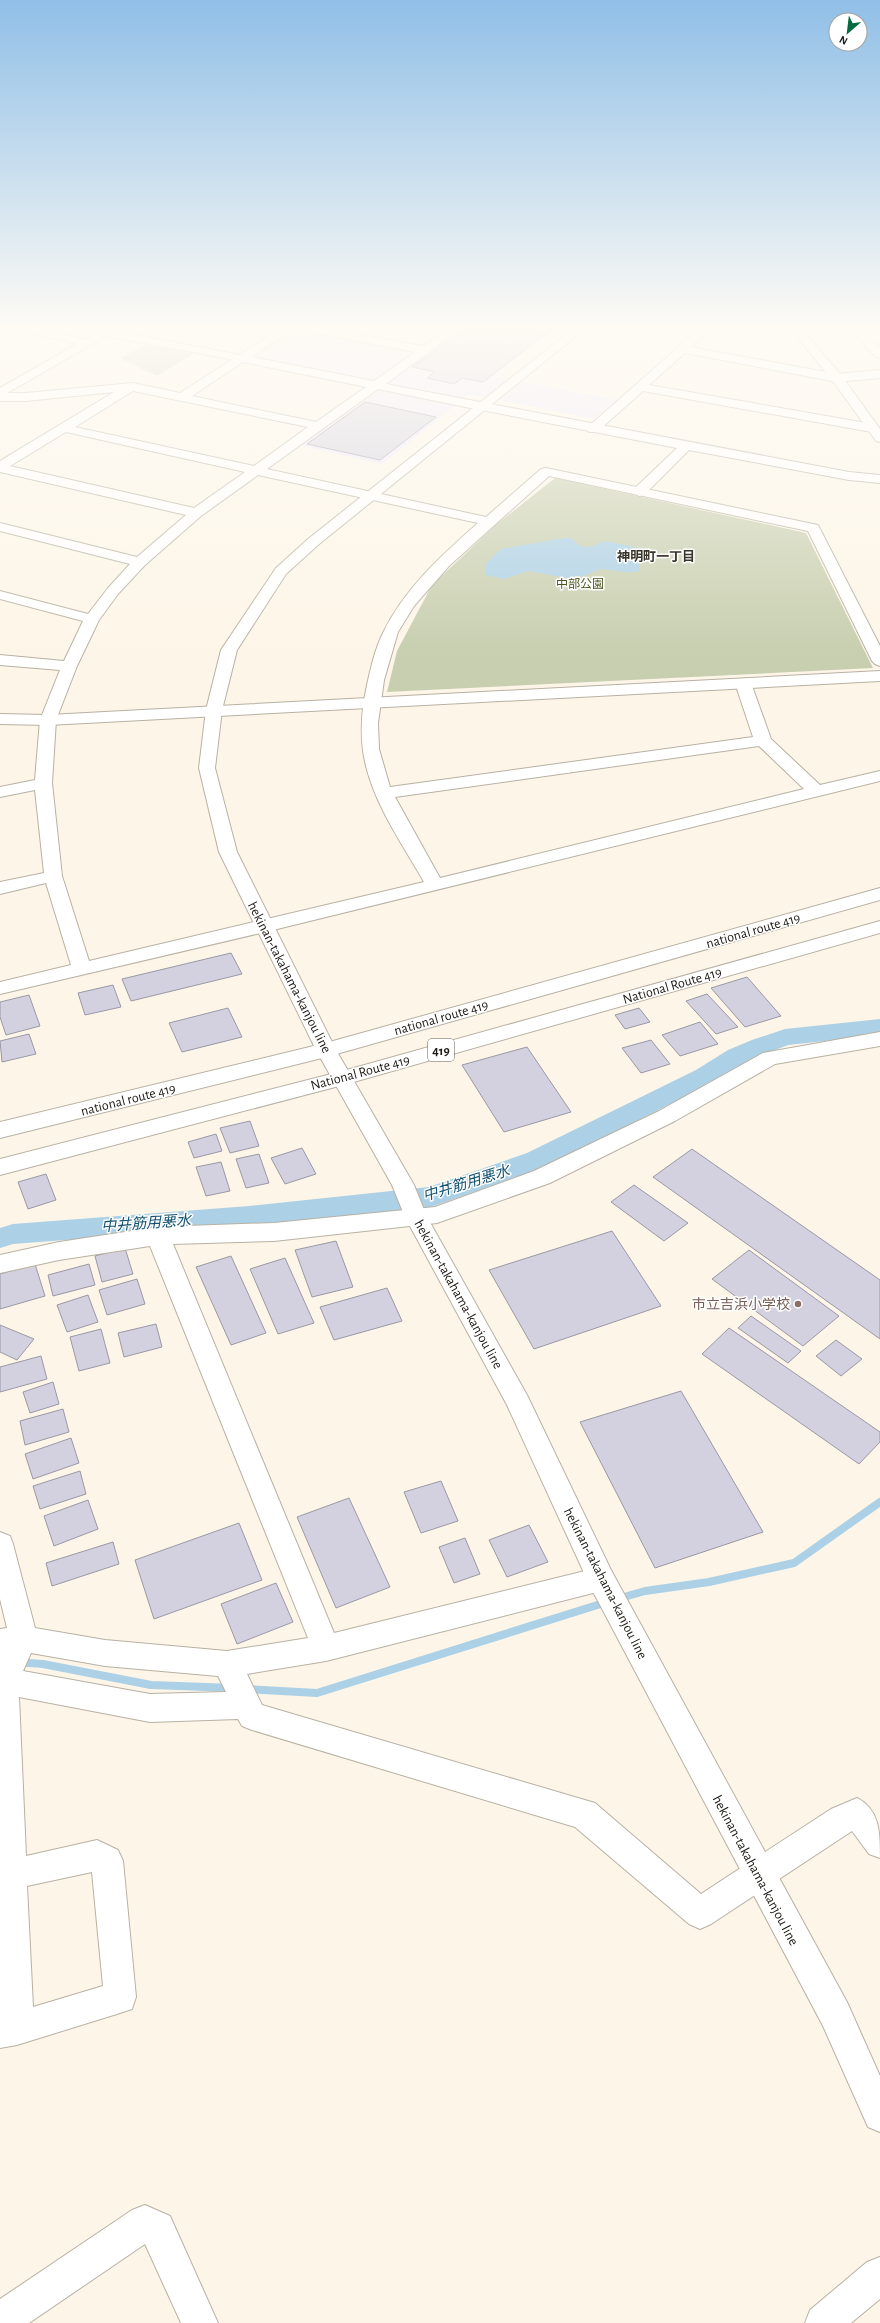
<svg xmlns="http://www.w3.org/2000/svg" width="880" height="2323" viewBox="0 0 880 2323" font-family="'Alegreya Sans','Noto Sans JP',sans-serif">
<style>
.commercial{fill:#eee9ff}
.green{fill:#c8cfb0}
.water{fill:#acd0e6}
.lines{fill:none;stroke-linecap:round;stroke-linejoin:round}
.stream{stroke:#acd0e6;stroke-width:8}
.canal{fill:#acd0e6;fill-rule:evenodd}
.building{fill:#d3d1e0;stroke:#9a98a5}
.minor-casing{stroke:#b8b1a3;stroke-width:2}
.tertiary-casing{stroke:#b8b1a3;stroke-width:2}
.secondary-casing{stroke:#b8b1a3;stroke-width:2}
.trunk-casing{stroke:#b8b1a3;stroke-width:2}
.minor{fill:#fff;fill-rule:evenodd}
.tertiary{fill:#fff;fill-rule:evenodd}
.secondary{fill:#fff;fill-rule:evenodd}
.trunk{fill:#fff;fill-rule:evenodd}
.education-dot{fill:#8d6e63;stroke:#fff;stroke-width:1.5}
.labels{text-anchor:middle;stroke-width:3;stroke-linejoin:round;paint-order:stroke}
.far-park-label{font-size:12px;fill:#4c551d;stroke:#fff}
.far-neighbourhood-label{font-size:13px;font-weight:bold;fill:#393429;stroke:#fff}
.shield{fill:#fff;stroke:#615f5b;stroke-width:1}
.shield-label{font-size:13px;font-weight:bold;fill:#1d1a15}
.street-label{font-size:14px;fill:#1d1a15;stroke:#fff}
.education-label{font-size:14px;fill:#785e54;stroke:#fff;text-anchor:end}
.water-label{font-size:15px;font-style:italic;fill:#135270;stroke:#fff}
</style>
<rect width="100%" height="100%" fill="#fdf6e8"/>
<!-- commercial -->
<path class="commercial" d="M 295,328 L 430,353 L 464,328 L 556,328 L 493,376 L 617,400 L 594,419 L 469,394 L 382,464 L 299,445 L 387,383 L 250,357 Z"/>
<!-- green -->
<g class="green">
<path d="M 146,345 L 193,354 L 157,376 L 120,358 Z"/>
<path d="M 555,478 L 806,533 L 873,668 L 387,692 L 397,651 L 432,585 L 497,524 Z"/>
</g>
<!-- water -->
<path class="water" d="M 564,538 L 571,538 L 580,546 L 591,547 L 604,541 L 645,549 L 637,558 L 640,566 L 638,572 L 624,572 L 601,569 L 586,575 L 567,578 L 528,571 L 504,579 L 486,575 L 486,563 L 501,549 Z"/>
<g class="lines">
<!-- stream -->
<g class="stream">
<path d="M 617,1599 L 645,1591 L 709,1582 L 794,1563 L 880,1502"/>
<path d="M 0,1661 L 43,1664 L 151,1685 L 234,1688"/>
<path d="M 246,1689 L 317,1693 L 607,1602"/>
</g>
<!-- canal -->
<path class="canal" d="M 880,1019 L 880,1035 L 788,1045 L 770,1052 L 746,1062 L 714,1082 L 545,1167 L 431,1207 L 249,1226 L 13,1244 L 0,1248 L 0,1228 L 13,1224 L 249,1206 L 429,1187 L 527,1153 L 696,1070 L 728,1050 L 752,1040 L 785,1029 Z"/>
</g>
<!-- building -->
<g class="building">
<path d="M 468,328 L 553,328 L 483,382 L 462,378 L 454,384 L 427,378 L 435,372 L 412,367 Z"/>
<path d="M 365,402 L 436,417 L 380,460 L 307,444 Z"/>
<path d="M 231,953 L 242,974 L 131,1001 L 122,979 Z"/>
<path d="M 747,977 L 781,1016 L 745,1027 L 711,988 Z"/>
<path d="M 113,985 L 121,1007 L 85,1015 L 78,993 Z"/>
<path d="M 707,994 L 738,1027 L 716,1034 L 686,1001 Z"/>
<path d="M 29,995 L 40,1026 L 6,1035 L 0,1017 L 0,1002 Z"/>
<path d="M 228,1008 L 242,1037 L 182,1052 L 169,1023 Z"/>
<path d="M 639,1008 L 650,1022 L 625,1029 L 615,1015 Z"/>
<path d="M 700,1022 L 718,1044 L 680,1056 L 662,1035 Z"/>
<path d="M 29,1034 L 36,1054 L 2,1062 L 0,1041 Z"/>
<path d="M 651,1040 L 670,1064 L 641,1073 L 622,1048 Z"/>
<path d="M 527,1047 L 571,1112 L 504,1132 L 462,1065 Z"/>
<path d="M 250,1121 L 259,1146 L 230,1153 L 220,1128 Z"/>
<path d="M 216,1134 L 222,1151 L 194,1158 L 188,1142 Z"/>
<path d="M 302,1148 L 316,1174 L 285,1184 L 271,1158 Z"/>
<path d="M 692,1149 L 880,1280 L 880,1339 L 653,1177 Z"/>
<path d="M 259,1154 L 269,1183 L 246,1188 L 236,1159 Z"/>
<path d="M 221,1162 L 230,1191 L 206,1196 L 196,1167 Z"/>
<path d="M 46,1174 L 56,1200 L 28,1209 L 18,1182 Z"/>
<path d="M 634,1185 L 688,1223 L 664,1241 L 611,1202 Z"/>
<path d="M 612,1231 L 661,1306 L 534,1349 L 489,1270 Z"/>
<path d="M 336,1241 L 353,1287 L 312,1297 L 295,1250 Z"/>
<path d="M 125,1248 L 133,1274 L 102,1282 L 95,1256 Z"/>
<path d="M 749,1250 L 839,1316 L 803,1346 L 712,1279 Z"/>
<path d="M 231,1256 L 266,1333 L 231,1345 L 196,1267 Z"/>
<path d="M 285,1258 L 314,1323 L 278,1334 L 250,1269 Z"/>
<path d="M 35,1264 L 45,1296 L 0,1309 L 0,1274 Z"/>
<path d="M 89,1264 L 95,1285 L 53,1296 L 48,1275 Z"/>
<path d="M 137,1279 L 145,1304 L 107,1315 L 99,1290 Z"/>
<path d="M 387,1288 L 402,1321 L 334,1340 L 320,1307 Z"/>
<path d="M 88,1295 L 98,1322 L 67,1332 L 57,1305 Z"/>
<path d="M 751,1316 L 801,1351 L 788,1363 L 738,1328 Z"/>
<path d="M 156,1324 L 162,1347 L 124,1357 L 118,1333 Z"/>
<path d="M 0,1325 L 34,1339 L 17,1360 L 0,1352 Z"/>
<path d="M 729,1328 L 880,1432 L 880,1442 L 859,1464 L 702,1354 Z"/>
<path d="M 101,1329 L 110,1363 L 79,1371 L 70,1337 Z"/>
<path d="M 836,1340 L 862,1359 L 841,1376 L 816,1356 Z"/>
<path d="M 41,1356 L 47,1379 L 0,1392 L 0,1367 Z"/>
<path d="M 53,1382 L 59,1404 L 30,1413 L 23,1392 Z"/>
<path d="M 681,1391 L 763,1532 L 655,1568 L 580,1422 Z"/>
<path d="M 63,1409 L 69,1432 L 25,1445 L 20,1421 Z"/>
<path d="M 71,1438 L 79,1463 L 33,1479 L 25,1454 Z"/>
<path d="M 80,1471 L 86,1494 L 40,1509 L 33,1486 Z"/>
<path d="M 441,1481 L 458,1521 L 421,1533 L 404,1492 Z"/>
<path d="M 349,1498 L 390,1587 L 336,1608 L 297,1517 Z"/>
<path d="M 88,1500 L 98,1529 L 54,1546 L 44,1516 Z"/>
<path d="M 239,1523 L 262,1580 L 154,1619 L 135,1560 Z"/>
<path d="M 529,1525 L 548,1562 L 507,1577 L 489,1540 Z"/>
<path d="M 465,1538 L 480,1574 L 454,1583 L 439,1547 Z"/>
<path d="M 113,1542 L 119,1564 L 52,1586 L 46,1563 Z"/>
<path d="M 276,1583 L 293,1622 L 237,1644 L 221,1604 Z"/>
</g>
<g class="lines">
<!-- minor casing -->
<g class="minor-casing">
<g id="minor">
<path d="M 18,328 L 36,328 L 89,341 L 91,343 L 85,346 L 20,330 Z"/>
<path d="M 281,328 L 294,328 L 252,357 L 374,381 L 415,352 L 305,331 L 300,328 L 321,328 L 423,346 L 449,328 L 461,328 L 386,384 L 480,402 L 486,406 L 480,410 L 378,389 L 267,469 L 486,517 L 541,469 L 546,468 L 818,525 L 880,646 L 880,666 L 875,664 L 872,661 L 808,531 L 549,476 L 449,566 L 414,606 L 398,632 L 384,680 L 378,723 L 379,749 L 390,787 L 753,737 L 735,683 L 737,680 L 749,680 L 751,683 L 771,739 L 820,785 L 880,771 L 880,781 L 265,932 L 0,994 L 0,982 L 71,965 L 46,883 L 0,894 L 0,882 L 44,873 L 35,790 L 0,797 L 0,787 L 35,780 L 40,720 L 60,670 L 0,665 L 0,655 L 64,661 L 83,621 L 0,599 L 0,591 L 88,614 L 108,588 L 130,564 L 0,531 L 0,523 L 137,557 L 186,515 L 0,472 L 0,461 L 114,392 L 26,401 L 0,401 L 0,393 L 26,393 L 133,383 L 180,393 ZM 243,362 L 366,387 L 316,422 L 192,396 ZM 133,391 L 308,427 L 254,466 L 75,427 ZM 66,432 L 245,472 L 194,508 L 10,466 ZM 258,475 L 478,523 C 442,555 404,589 383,633 C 375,649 371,667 367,685 C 361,712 359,738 366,766 C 376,807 403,845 424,882 L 89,961 L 62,876 L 52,783 L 56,720 L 77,666 L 99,620 L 118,594 L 145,565 L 201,516 ZM 759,746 L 804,789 L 440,878 L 395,797 Z"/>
<path d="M 700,328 L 712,328 L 691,347 L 837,374 L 880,370 L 880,378 L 837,382 L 685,353 L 649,385 L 872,424 L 878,428 L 872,432 L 643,391 L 597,432 L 589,432 L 587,429 L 589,426 Z"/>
<path d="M 848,328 L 860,328 L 880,348 L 880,358 L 876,357 Z"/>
<path d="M 880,1032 L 880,1046 L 775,1064 L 675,1121 L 550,1183 L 437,1223 L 274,1241 L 173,1244 L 334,1633 L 601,1567 L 611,1570 L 615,1579 L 611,1588 L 601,1591 L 326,1661 L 247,1674 L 262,1705 L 595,1803 L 701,1894 L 831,1809 L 857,1798 C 880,1810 880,1832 880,1858 L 869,1854 L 852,1831 L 711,1924 L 700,1929 L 689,1924 L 575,1827 L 252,1730 L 242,1726 L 238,1719 L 150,1722 L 19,1697 L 26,1856 L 97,1840 L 118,1850 L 123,1861 L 136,1997 L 132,2009 L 120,2013 L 17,2045 L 0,2048 L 0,1629 L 7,1628 L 0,1599 L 0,1532 L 10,1536 L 13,1544 L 35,1628 L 105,1640 L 227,1651 L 308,1638 L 150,1246 L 59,1260 L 0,1273 L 0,1255 L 59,1242 L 158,1227 L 274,1223 L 435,1207 L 534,1171 L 659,1111 L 763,1053 ZM 31,1653 L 105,1666 L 218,1676 L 226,1692 L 150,1694 L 23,1671 ZM 92,1872 L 103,1986 L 33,2007 L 27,1886 Z"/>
<path d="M 145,2205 L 170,2216 L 218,2323 L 181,2323 L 145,2244 L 29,2323 L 0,2323 L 0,2299 L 132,2210 Z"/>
<path d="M 880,2257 L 880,2299 L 851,2323 L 805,2323 L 810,2310 L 867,2262 Z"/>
</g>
</g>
<!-- tertiary casing -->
<g class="tertiary-casing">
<g id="tertiary">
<path d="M 105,328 L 117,328 L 116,331 L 240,355 L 246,358 L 240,361 L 107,336 L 0,397 L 0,388 Z"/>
<path d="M 790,328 L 801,328 L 841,375 L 880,429 L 880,442 L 876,441 L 833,381 Z"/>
<path d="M 480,402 L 849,472 L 880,475 L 880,483 L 849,480 L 689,450 L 644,495 L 639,496 L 632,492 L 634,489 L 677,448 L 476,409 L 474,406 Z"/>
<path d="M 880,671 L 880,681 L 48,725 L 0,724 L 0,714 L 48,715 Z"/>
</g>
</g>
<!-- secondary casing -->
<g class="secondary-casing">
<path id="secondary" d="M 574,328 L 586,328 L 318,545 L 286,574 L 237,650 L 222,710 L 215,768 L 237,852 L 336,1050 L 414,1185 L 427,1217 L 527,1395 L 611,1570 L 847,2002 L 880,2076 L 880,2132 L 868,2127 L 823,2026 L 591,1588 L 507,1405 L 405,1217 L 392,1185 L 316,1050 L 219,852 L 199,768 L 206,710 L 221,650 L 276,568 L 308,539 Z"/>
</g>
<!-- trunk casing -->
<g class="trunk-casing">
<g id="trunk">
<path d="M 880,888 L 880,900 L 326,1057 L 0,1138 L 0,1122 L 326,1043 Z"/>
<path d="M 880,921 L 880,933 L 343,1085 L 0,1175 L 0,1159 L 343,1071 Z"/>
</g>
</g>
<!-- minor -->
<use href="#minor" class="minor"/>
<!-- tertiary -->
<use href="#tertiary" class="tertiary"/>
<!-- secondary -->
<use href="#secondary" class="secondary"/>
<!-- trunk -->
<use href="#trunk" class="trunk"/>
</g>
<!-- sky -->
<linearGradient id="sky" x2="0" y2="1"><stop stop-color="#90bfe7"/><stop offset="0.5" stop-color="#fefbf5"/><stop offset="1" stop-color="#fefbf5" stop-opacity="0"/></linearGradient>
<rect width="880" height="653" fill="url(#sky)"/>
<!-- markers -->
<circle class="education-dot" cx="798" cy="1304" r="4"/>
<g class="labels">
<!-- far-park labels -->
<g class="far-park-label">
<text x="580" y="588">中部公園</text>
</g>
<!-- far-neighbourhood labels -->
<g class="far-neighbourhood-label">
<text x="656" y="561">神明町一丁目</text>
</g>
<!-- shield labels -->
<rect class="shield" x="428" y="1039" width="26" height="22" rx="3"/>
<g class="shield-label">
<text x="441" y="1055">419</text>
</g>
<!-- street labels -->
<g class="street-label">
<text transform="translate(753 930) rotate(-16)" y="5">national route 419</text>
<text transform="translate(290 977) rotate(63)" y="5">hekinan-takahama-kanjou line</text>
<text transform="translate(672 985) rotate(-16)" y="5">National Route 419</text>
<text transform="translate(441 1017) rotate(-16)" y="5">national route 419</text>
<text transform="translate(360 1072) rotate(-15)" y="5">National Route 419</text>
<text transform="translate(128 1099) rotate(-14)" y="5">national route 419</text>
<text transform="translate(459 1294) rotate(61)" y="5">hekinan-takahama-kanjou line</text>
<text transform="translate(606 1583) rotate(63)" y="5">hekinan-takahama-kanjou line</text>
<text transform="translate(756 1870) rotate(62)" y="5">hekinan-takahama-kanjou line</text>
</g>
<!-- education labels -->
<g class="education-label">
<text x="790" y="1309">市立吉浜小学校</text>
</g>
<!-- water labels -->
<g class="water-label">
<text transform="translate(466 1183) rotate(-17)" y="5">中井筋用悪水</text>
<text transform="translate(146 1223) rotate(-4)" y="5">中井筋用悪水</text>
</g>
</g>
<!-- north arrow -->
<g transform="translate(848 32) rotate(208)"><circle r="19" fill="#ffffff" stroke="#a5a3a1"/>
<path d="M0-3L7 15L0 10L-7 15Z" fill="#046b40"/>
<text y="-6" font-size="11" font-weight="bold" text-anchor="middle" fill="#1d1a15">N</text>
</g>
</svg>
